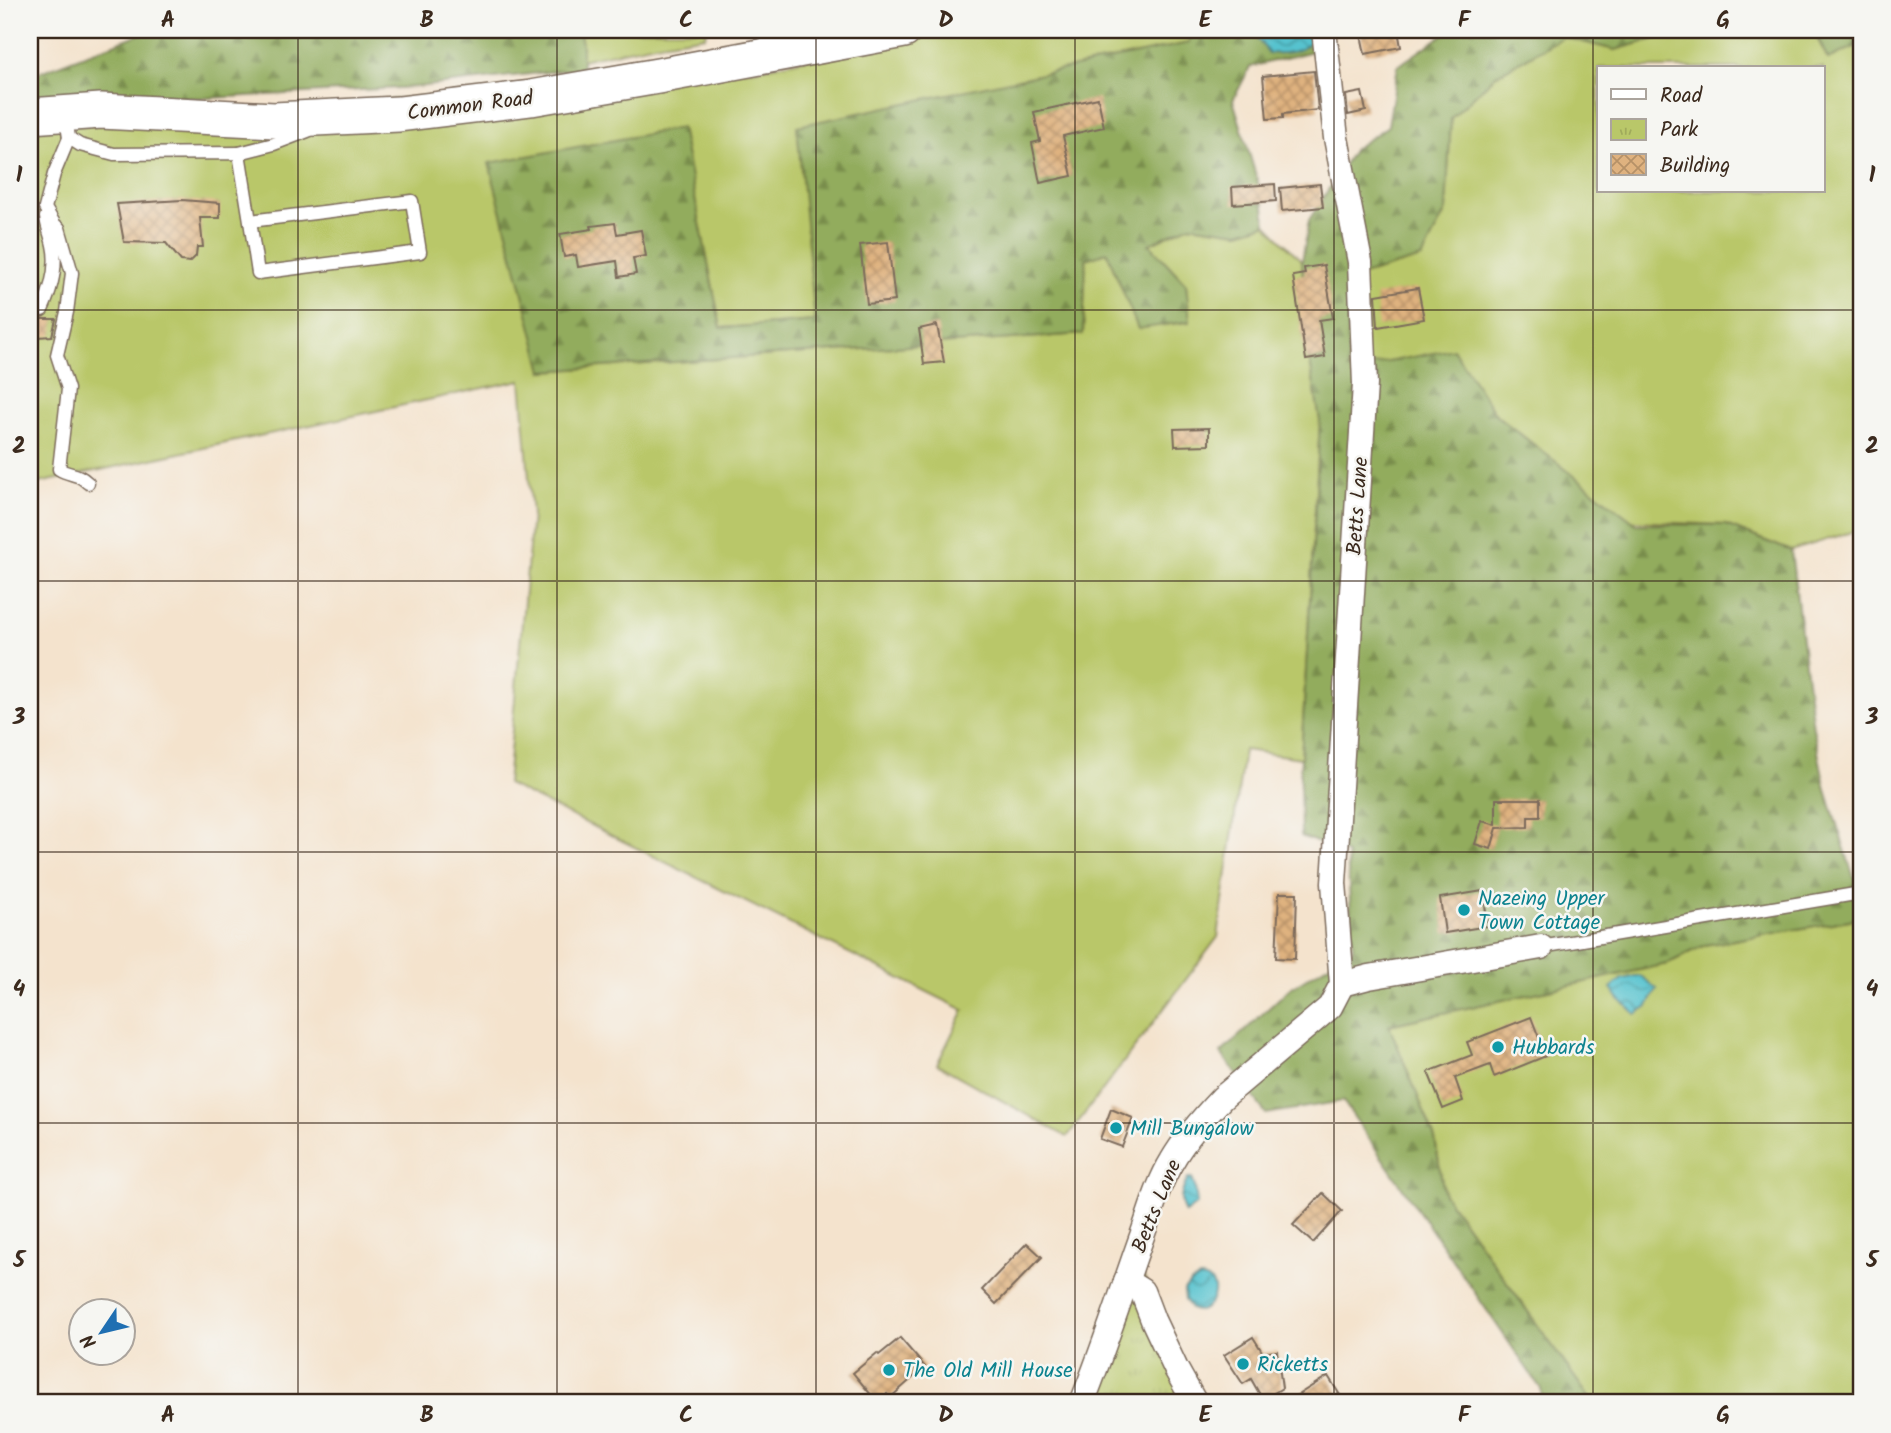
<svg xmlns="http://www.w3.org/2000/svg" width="1891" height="1433" viewBox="0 0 1891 1433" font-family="Kalam,sans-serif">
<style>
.green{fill:#b9c769;stroke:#7a7844;stroke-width:2;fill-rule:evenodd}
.forest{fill:url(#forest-firs);stroke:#666b3e;stroke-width:2}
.park{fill:url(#park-tufts);stroke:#7a7844;stroke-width:2}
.water{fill:url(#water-waves);stroke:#487676;stroke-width:2}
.building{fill:url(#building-cross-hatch)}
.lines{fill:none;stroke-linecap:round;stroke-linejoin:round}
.lane-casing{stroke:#7c6b5b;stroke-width:15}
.street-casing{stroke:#7c6b5b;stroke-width:27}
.secondary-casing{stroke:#7c6b5b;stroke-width:38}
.lane{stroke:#fff;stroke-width:12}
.street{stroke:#fff;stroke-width:24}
.secondary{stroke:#fff;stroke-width:35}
.grid{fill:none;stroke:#3b2a1e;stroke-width:2;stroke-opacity:0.55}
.culture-dot{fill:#0f9aa8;stroke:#f6f6f2;stroke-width:2.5}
.labels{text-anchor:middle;stroke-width:5;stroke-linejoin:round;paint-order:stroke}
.street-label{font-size:21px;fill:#3b2a1e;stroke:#f6f6f2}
.culture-label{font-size:21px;fill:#0d838f;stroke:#f6f6f2;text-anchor:start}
.neatline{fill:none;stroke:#3b2a1e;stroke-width:2.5}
.grid-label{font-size:23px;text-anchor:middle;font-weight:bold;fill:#3b2a1e}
</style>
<defs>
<pattern id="forest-firs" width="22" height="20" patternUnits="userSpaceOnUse" patternTransform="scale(1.75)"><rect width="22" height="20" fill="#92ac5d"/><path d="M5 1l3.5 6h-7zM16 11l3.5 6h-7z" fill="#788c4c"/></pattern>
<pattern id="park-tufts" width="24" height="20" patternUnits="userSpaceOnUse" patternTransform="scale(1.75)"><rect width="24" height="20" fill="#b9c769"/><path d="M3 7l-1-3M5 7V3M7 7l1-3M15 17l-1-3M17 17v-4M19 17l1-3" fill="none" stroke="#a0ab5b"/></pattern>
<pattern id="water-waves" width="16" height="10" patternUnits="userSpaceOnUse" patternTransform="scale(1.75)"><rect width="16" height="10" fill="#56c3cf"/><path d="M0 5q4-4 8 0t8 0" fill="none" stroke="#489fa7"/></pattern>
<pattern id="building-cross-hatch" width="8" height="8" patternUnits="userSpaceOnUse" patternTransform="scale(1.75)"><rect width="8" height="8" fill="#dfb27f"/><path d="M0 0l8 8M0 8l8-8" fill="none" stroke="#b69167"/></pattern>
</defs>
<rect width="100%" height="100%" fill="#f6f6f2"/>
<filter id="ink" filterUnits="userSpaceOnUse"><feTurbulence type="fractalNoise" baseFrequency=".0143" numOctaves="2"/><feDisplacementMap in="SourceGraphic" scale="14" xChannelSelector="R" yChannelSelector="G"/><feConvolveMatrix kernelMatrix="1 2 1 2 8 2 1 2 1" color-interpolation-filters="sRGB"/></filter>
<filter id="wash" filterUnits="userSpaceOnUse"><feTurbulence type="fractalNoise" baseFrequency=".00686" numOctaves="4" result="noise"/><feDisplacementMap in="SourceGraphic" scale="28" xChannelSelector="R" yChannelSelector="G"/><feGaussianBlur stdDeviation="1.57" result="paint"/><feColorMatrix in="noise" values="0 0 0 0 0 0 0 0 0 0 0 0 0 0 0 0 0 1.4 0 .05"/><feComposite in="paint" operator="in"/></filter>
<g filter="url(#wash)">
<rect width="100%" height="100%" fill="#f4e3cd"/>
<!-- green -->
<g class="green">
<path d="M 579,30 L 706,30 L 705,36 L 660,43 L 581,60 L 582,44 Z"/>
<path d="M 947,30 L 1195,30 L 1189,43 L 816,321 L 721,328 L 681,129 L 543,371 L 1083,334 L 1086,258 L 1107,252 L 1138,328 L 1189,322 L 1186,284 L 1149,244 L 1190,225 L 1239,232 L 1266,224 L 1302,261 L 1305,331 L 1320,420 L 1301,758 L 1244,750 L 1218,937 L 1067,1137 L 937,1064 L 964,1010 L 507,784 L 532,515 L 521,380 L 30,485 L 30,130 L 758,69 Z"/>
<path d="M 1686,30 L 1813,30 L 1828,59 L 1861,43 L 1861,529 L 1791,551 L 1726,525 L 1632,521 L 1497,416 L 1453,350 L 1348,370 L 1348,279 L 1422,258 L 1446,210 L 1451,118 L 1496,75 L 1563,37 L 1615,50 ZM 1599,68 L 1823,68 L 1823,191 L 1599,191 Z"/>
<path d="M 1861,918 L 1861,1403 L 1593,1403 L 1444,1194 L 1435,1139 L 1389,1025 L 1667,964 L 1705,945 Z"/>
</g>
<!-- forest -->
<g class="forest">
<path d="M 150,30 L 579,30 L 582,44 L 582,68 L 417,87 L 209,98 L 101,97 L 30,103 L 30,76 Z"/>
<path d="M 1195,30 L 1314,30 L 1317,50 L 1250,67 L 1233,100 L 1263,199 L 1266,224 L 1239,232 L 1190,225 L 1149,244 L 1186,284 L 1190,321 L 1138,329 L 1107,252 L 1086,259 L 1083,334 L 543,371 L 489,163 L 681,128 L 721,328 L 815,321 L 797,126 L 1188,43 Z"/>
<path d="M 1450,30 L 1686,30 L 1615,50 L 1563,37 L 1496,75 L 1451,118 L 1446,210 L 1422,258 L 1348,279 L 1348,370 L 1453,349 L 1497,416 L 1636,524 L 1726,525 L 1791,551 L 1813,728 L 1826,790 L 1854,878 L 1861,877 L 1861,918 L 1705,945 L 1667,964 L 1389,1025 L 1435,1139 L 1444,1194 L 1593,1403 L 1542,1403 L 1541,1389 L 1343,1101 L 1266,1114 L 1221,1053 L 1289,989 L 1353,949 L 1347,854 L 1301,836 L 1300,776 L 1320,421 L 1305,331 L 1302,261 L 1309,220 L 1354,149 L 1388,126 L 1398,66 Z"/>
<path d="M 1813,30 L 1861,30 L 1861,44 L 1828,59 Z"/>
</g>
<!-- park -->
<path class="park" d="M 1136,1260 L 1174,1344 L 1205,1403 L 1082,1403 Z"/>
<!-- water -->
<g class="water">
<path d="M 1250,30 L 1310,30 L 1312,40 C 1302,53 1283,54 1269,53 Z"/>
<path d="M 1637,976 L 1642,977 L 1657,989 L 1648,1006 L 1636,1014 L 1619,999 L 1611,988 L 1622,979 Z"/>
<path d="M 1188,1178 L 1192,1178 L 1195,1187 L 1197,1204 L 1185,1213 C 1178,1199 1182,1191 1188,1178 Z"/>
<path d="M 1200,1278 C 1221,1279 1216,1303 1202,1310 C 1199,1312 1194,1310 1191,1309 L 1185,1299 L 1184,1290 L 1190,1283 Z"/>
</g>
<g id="blocks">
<!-- building -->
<g class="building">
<path d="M 1387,30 L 1398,30 L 1401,47 L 1365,54 L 1361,35 Z"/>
<path d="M 1314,71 L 1318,110 L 1283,114 L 1283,118 L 1267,119 L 1263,76 Z"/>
<path d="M 1362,92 L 1366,111 L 1348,115 L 1346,95 Z"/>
<path d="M 1098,98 L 1104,127 L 1063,136 L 1072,176 L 1040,183 L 1032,143 L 1040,141 L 1034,112 Z"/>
<path d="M 1275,184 L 1276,201 L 1233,204 L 1232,187 Z"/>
<path d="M 1320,184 L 1323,207 L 1282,211 L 1280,188 Z"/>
<path d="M 182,200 L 220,203 L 220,218 L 200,218 L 203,247 L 197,247 L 196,256 L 190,262 L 181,261 L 166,243 L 124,242 L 117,204 Z"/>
<path d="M 615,223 L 617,234 L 641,230 L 646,256 L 633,258 L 636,274 L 619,277 L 617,261 L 578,267 L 576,255 L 564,257 L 560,234 L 592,229 L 591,226 Z"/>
<path d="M 888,242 L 895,301 L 867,304 L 860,245 Z"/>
<path d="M 1324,265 L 1333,318 L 1319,320 L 1325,357 L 1306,360 L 1293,276 L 1305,274 L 1304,268 Z"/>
<path d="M 1418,288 L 1424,319 L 1378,327 L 1376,295 Z"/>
<path d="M 37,319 L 56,319 L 52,336 L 38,337 Z"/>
<path d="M 937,325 L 944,362 L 924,364 L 919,329 Z"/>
<path d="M 1209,428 L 1209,445 L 1175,446 L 1174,429 Z"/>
<path d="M 1496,799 L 1540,799 L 1540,817 L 1528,817 L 1528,827 L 1497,828 L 1491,849 L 1475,844 L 1482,821 L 1496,825 Z"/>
<path d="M 1483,891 L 1488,926 L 1445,933 L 1440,898 Z"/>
<path d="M 1279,893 L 1297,893 L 1295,959 L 1276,958 Z"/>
<path d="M 1531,1017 L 1546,1056 L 1494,1077 L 1490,1065 L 1455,1078 L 1463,1101 L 1443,1109 L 1428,1072 L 1472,1055 L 1467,1042 Z"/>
<path d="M 1111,1109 L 1133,1118 L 1122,1147 L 1100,1139 Z"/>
<path d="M 1323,1193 L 1342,1211 L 1313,1243 L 1293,1225 Z"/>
<path d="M 1027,1243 L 1042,1257 L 996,1304 L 982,1290 Z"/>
<path d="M 1253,1337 L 1263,1353 L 1277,1351 L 1282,1388 L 1263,1400 L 1251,1379 L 1243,1384 L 1224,1355 Z"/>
<path d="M 900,1338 L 925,1367 L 890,1398 L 887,1394 L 877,1402 L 853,1373 L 877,1353 L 879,1355 Z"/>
<path d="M 1328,1376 L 1345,1403 L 1285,1403 Z"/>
</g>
</g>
</g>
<g filter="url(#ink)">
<use href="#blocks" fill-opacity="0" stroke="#7c6b5b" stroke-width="2"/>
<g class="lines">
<!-- lane casing -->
<g class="lane-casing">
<g id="lane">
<path d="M 68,131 L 69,138 L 54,174 L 45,208 L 55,225 L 59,228 L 72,273 L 67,312 L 57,355 L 68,389 L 59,469 C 70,476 77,472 88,483"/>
<path d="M 69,138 L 80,145 L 114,154 L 239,153 L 250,221 L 412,201 L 420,252 L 258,273 L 250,221"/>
<path d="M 239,153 L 274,144 L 308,131"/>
<path d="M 42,310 C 51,290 58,267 53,245 C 51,235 47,227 46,217"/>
<path d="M 1541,947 L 1861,893"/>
</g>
</g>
<!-- street casing -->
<g class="street-casing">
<g id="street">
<path d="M 1342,984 L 1369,977 L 1541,947"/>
<path d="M 1126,1281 L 1142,1291 L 1153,1320 L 1176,1369 L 1195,1403"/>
<path d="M 1082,1403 C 1104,1348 1122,1292 1142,1236 C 1151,1211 1158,1184 1172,1161 C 1185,1138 1203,1118 1222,1098 L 1330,1007 L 1342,984 L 1334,883 L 1365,384 L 1360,262 L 1336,138 L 1324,30"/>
</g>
</g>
<!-- secondary casing -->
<g class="secondary-casing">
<path id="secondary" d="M 30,116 L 101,111 L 274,120 L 399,114 L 531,98 L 658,76 L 904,30"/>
</g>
<!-- lane -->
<use href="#lane" class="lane"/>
<!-- street -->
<use href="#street" class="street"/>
<!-- secondary -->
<use href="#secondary" class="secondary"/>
</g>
</g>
<!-- grid -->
<path class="grid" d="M 298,30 L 298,1403M 557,30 L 557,1403M 816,30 L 816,1403M 1075,30 L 1075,1403M 1334,30 L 1334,1403M 1593,30 L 1593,1403M 30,310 L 1861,310M 30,581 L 1861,581M 30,852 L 1861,852M 30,1123 L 1861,1123"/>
<!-- markers -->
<g class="culture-dot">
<circle cx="1464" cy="910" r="7"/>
<circle cx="1498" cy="1047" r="7"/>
<circle cx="1116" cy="1128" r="7"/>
<circle cx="1243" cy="1364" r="7"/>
<circle cx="889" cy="1370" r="7"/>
</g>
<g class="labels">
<!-- street labels -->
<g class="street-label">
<text transform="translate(470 105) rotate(-7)" y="7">Common Road</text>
<text transform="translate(1357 506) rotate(-86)" y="7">Betts Lane</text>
<text transform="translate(1156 1206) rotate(-68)" y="7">Betts Lane</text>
</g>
<!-- culture labels -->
<g class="culture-label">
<text x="1478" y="905">Nazeing Upper<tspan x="1478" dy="24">Town Cottage</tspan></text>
<text x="1512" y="1054">Hubbards</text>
<text x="1130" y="1135">Mill Bungalow</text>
<text x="1257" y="1371">Ricketts</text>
<text x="903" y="1377">The Old Mill House</text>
</g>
</g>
<!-- margin -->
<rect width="1891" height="1433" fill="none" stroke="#f6f6f2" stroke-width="77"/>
<!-- legend -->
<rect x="1597" y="66" width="228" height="126" fill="#f6f6f2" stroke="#aba49d" stroke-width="2"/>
<rect x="1611" y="89" width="35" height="10" fill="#ffffff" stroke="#aba49d" stroke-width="2"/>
<text x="1660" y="102" font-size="21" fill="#3b2a1e">Road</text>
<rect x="1611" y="119" width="35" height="21" fill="url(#park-tufts)" stroke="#aba49d" stroke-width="2"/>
<text x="1660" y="136" font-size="21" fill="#3b2a1e">Park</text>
<rect x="1611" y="154" width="35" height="21" fill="url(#building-cross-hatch)" stroke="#aba49d" stroke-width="2"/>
<text x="1660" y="172" font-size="21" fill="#3b2a1e">Building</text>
<!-- north arrow -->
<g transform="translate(102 1332) rotate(235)"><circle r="33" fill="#f6f6f2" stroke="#aba49d" stroke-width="2"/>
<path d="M0-5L12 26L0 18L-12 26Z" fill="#1f6fb2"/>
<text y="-10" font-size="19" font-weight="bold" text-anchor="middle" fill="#3b2a1e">N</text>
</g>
<rect x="38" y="38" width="1815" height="1356" class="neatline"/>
<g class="grid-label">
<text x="168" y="27">A</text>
<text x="427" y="27">B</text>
<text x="686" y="27">C</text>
<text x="946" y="27">D</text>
<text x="1205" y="27">E</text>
<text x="1464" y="27">F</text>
<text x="1723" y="27">G</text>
<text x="19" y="182">1</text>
<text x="1872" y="182">1</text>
<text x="19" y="453">2</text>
<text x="1872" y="453">2</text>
<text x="19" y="724">3</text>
<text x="1872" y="724">3</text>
<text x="19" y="996">4</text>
<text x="1872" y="996">4</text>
<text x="19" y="1267">5</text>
<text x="1872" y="1267">5</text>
<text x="168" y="1422">A</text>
<text x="427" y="1422">B</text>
<text x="686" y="1422">C</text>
<text x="946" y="1422">D</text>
<text x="1205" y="1422">E</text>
<text x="1464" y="1422">F</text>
<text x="1723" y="1422">G</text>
</g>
</svg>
